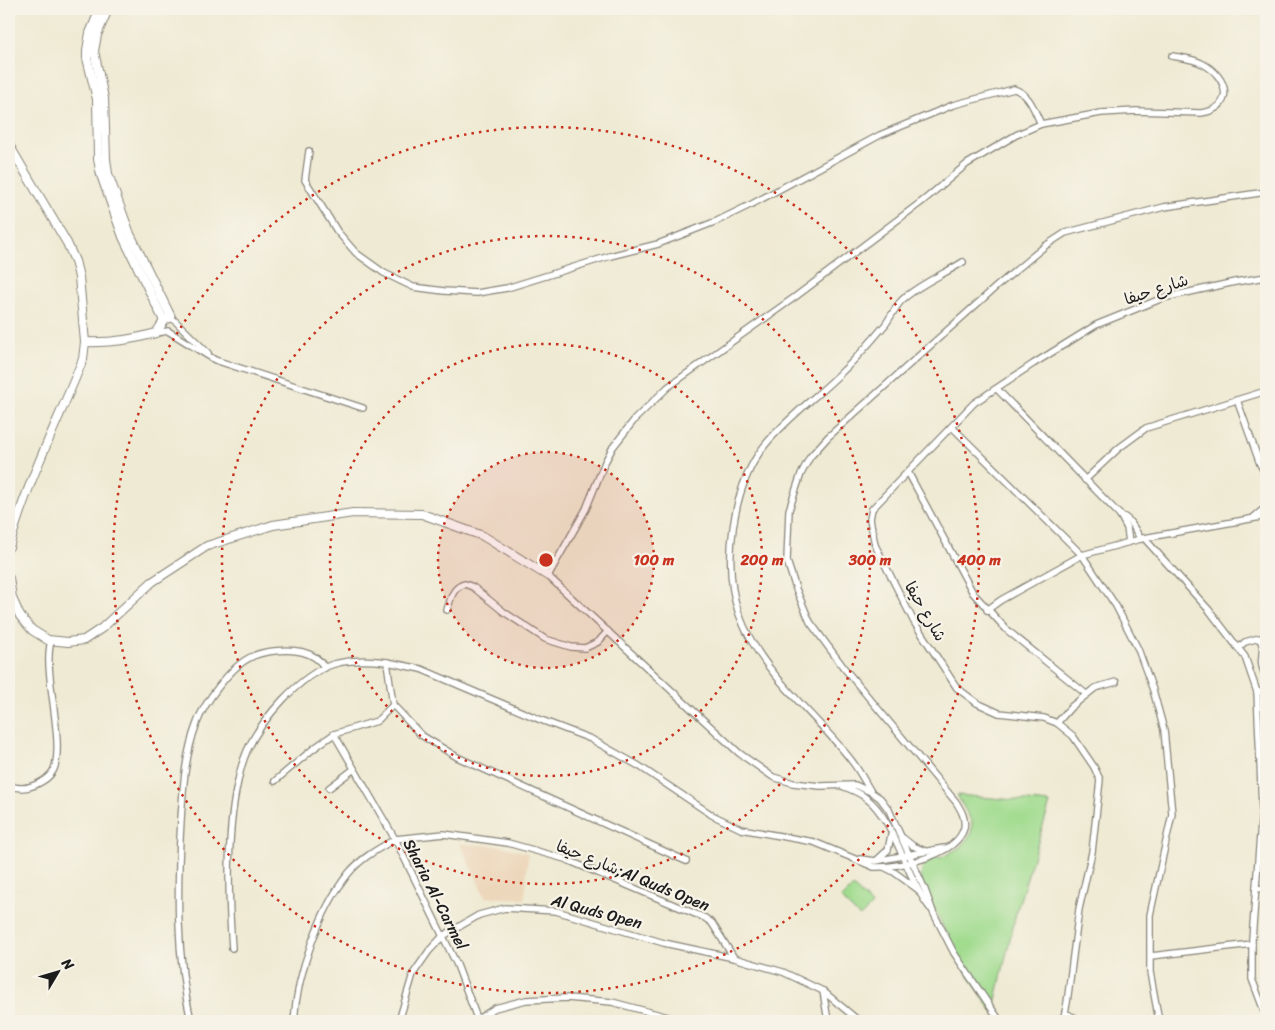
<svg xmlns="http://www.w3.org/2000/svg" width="1275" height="1030" viewBox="0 0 1275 1030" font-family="Sriracha,'Playpen Sans Arabic',sans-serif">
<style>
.built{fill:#edd7bb}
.green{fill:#a1dc8f;stroke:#5e7c56}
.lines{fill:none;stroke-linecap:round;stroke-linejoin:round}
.street-casing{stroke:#868378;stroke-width:8}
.secondary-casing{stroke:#868378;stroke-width:10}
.street{stroke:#fff;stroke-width:5.5}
.secondary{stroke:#fff;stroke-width:8}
.ring{fill:none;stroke:#c8321e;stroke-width:2.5;stroke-dasharray:2.5 5}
.labels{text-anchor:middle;stroke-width:4.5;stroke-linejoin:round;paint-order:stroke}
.street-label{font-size:16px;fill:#1c1c1c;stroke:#f7f3e8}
.centre{fill:#c8321e;stroke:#f7f3e8;stroke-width:2.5}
.ring-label{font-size:15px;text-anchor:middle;font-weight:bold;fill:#c8321e;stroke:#f7f3e8;stroke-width:4.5;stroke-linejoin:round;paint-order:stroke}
</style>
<rect width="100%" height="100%" fill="#f7f3e8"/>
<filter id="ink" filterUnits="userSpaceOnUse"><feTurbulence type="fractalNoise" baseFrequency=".02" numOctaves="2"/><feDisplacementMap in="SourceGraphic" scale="10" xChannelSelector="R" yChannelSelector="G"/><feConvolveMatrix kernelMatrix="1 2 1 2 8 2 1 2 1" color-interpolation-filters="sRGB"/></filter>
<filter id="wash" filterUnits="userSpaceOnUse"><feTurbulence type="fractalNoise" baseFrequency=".0096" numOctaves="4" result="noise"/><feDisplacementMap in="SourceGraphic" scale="20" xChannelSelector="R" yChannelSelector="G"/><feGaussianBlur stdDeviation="1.12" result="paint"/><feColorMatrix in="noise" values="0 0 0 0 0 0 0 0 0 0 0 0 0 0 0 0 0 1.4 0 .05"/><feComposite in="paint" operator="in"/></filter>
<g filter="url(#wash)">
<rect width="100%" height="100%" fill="#efead3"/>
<!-- built -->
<path class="built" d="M 460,844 L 500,846 L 528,853 L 525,899 L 485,897 Z"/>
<!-- green -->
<g class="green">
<path d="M 957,795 L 1050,803 L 1016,913 L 993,1012 L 962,966 L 920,879 L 925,859 L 929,856 L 941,858 L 960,847 L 971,834 L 972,822 Z"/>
<path d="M 853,887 L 872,905 L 860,917 L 841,899 Z"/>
</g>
</g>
<g filter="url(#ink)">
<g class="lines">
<!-- street casing -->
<g class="street-casing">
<g id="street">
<path d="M 309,151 L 305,180 L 337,231 L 356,253 L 384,273 L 413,287 L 444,291 L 477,293 L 507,288 L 610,256 L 658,244 L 717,221 L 752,204 L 880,135 L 953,105 L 1014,89 C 1030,94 1034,110 1041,124"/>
<path d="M 171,317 L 208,353"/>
<path d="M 156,333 L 168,331 L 215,360 L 363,408"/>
<path d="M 997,389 L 1120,515 L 1127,528 L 1129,542"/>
<path d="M 1237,400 L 1260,464 L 1266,475"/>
<path d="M 952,427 L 1082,555 L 1116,606 L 1138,649 L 1153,690 L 1164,730 L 1172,814 L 1150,915 L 1150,972 L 1159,1021"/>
<path d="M 908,472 L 973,593 L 1007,630 L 1086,694"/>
<path d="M 1085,480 L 1119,448 L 1146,428 L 1266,391"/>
<path d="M 1120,515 C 1131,518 1135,531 1141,539"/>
<path d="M 1254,517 L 1266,507"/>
<path d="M 1144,538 L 1209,610 L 1245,657 L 1257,692 L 1262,809 L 1252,939 L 1252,979 L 1266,1016"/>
<path d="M 447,610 C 451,599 452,587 465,584 L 473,587 L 504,612 L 545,639 L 571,647 L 585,648 L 598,642 L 608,631"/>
<path d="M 987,610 L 1001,600 L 1082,555 L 1144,538 L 1261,517 L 1266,515"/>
<path d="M 1238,648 L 1245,642 L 1259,638 C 1266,647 1260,656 1262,666 C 1263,670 1265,674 1266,678"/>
<path d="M 387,662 L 421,669 L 541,720 L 591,739 L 639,766 L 712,815 L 741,829 L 814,842 L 874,867 C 899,868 957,855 964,828 C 966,818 961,810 956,802 L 844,668 L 810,622 L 796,589 L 787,561 L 789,510 L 801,474 L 810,457 L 828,437 L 997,286 L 1045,246 L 1065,233 L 1164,207 L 1266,192"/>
<path d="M 1257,692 L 1266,691"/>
<path d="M 393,705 L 421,735 L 457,757 L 686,861"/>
<path d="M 1057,723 L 1071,707 L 1095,688 L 1116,682"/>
<path d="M 275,781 L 313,749 L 334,734"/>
<path d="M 9,785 C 17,789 26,789 35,785 C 42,782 49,778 53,771 C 65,750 47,683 49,656 C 49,651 50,645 51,640"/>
<path d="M 842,786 C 850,789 859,792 866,798 C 895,819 906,878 930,908"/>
<path d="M 329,788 L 354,769"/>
<path d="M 871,792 C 865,782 859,770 851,760 C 814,712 760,673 739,614 C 722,565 732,486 765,445 C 788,417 819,395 844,370 C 859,356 872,340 885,325 C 891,317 895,307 902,300 C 918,285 944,274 963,262"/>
<path d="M 903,838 L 913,846 L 925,851"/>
<path d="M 860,859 L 876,861 L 944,848"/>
<path d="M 877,860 L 888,850 L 891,835"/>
<path d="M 884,867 L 894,872 L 916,888"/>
<path d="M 1256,889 L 1266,888"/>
<path d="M 232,948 C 228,895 226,833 238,781 C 240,771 243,760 247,751 C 261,720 300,674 334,664 C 352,659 369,660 387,662 L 393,705 L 377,721 L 334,734 L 395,839 L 444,834 L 508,843 L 565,859 L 705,918 L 712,923 L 734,958"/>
<path d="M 1151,956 L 1252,944"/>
<path d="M 823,991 L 828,1021"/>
<path d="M 1065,1013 L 1082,1021"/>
<path d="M 191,1021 C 176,956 177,887 181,820 C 183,788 185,754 197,723 C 204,703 230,668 249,658 C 256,654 265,652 274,651 C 293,649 314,650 325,668"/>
<path d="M 294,1021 C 297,974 319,911 348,874 C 361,858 378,849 395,839 L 457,965 L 478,1021"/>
<path d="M 399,1021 L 413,974 L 429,951 L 443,936 L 479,915 L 505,908 L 556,911 L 664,943 L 734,958 L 783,972 L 823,991 L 859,1021"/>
<path d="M 475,1021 L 495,1008 L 526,1000 L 567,998 L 612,1002 L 683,1021"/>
<path d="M 1000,1021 L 954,953 L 933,912 L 925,890 L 889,810 L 880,798 L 871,792 L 855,785 L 820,786 L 793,783 L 773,777 L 739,753 L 548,576 L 586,509 L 605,462 L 613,447 L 635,419 L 668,387 L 795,297 L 924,200 L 967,164 L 1016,135 L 1041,124 L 1101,113 L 1136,111 L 1201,113 C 1236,108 1228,77 1203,64 C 1194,59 1183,58 1172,56"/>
<path d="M 1063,1021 L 1067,1003 L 1079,909 L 1092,852 L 1100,780 L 1094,767 L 1073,736 L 1057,723 L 1044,718 L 999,713 L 977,703 L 957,688 L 914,622 L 875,545 L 870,519 L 872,509 L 974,403 L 1033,364 L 1096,325 L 1163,298 L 1235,282 L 1266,277"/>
</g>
</g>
<!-- secondary casing -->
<g class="secondary-casing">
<g id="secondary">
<path d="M 100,9 L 90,33 L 87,50 L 87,58 L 97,99 L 98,159 L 101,175 L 123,237 L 164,321"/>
<path d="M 9,145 L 67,243 L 75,261 L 79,277 L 85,342 L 83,359 C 58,422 27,481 9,547"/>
<path d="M 85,342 C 111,343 132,340 156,333 L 164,321 L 171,317 L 130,234 L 108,174 L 106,159 L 104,98 L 94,51 L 97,35 L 108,9"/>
<path d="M 9,578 L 12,598 L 20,616 L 32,630 L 48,640 L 68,642 L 84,640 L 102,628 L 152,582 L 207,546 L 273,525 L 353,513 L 422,514 L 483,536 L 548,576"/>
</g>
</g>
<!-- street -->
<use href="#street" class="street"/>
<!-- secondary -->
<use href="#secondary" class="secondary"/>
</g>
</g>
<!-- distance rings -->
<circle cx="546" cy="560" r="108" fill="#c8321e" fill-opacity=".12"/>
<g class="ring">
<circle cx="546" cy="560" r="108"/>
<circle cx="546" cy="560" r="216"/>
<circle cx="546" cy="560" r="324"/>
<circle cx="546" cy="560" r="433"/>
</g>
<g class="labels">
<!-- street labels -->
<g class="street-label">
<text transform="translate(1156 289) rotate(-18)" y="6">شارع حيفا</text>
<text transform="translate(926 611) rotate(60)" y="6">شارع حيفا</text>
<text transform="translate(633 875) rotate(22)" y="6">شارع حيفا;Al Quds Open</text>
<text transform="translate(436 894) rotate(63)" y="6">Sharia Al-Carmel</text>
<text transform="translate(597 911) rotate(15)" y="6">Al Quds Open</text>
</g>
</g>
<circle cx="546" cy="560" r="8" class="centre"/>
<g class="ring-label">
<text x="654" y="565">100 m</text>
<text x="762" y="565">200 m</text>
<text x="870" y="565">300 m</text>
<text x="979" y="565">400 m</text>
</g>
<!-- margin -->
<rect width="1275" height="1030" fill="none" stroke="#f7f3e8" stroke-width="30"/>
<!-- north arrow -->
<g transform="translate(58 972) rotate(52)" stroke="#f7f3e8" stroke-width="4" paint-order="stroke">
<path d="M0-4L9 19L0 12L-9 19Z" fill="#1c1c1c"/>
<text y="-8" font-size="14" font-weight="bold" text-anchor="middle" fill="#1c1c1c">N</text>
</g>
</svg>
